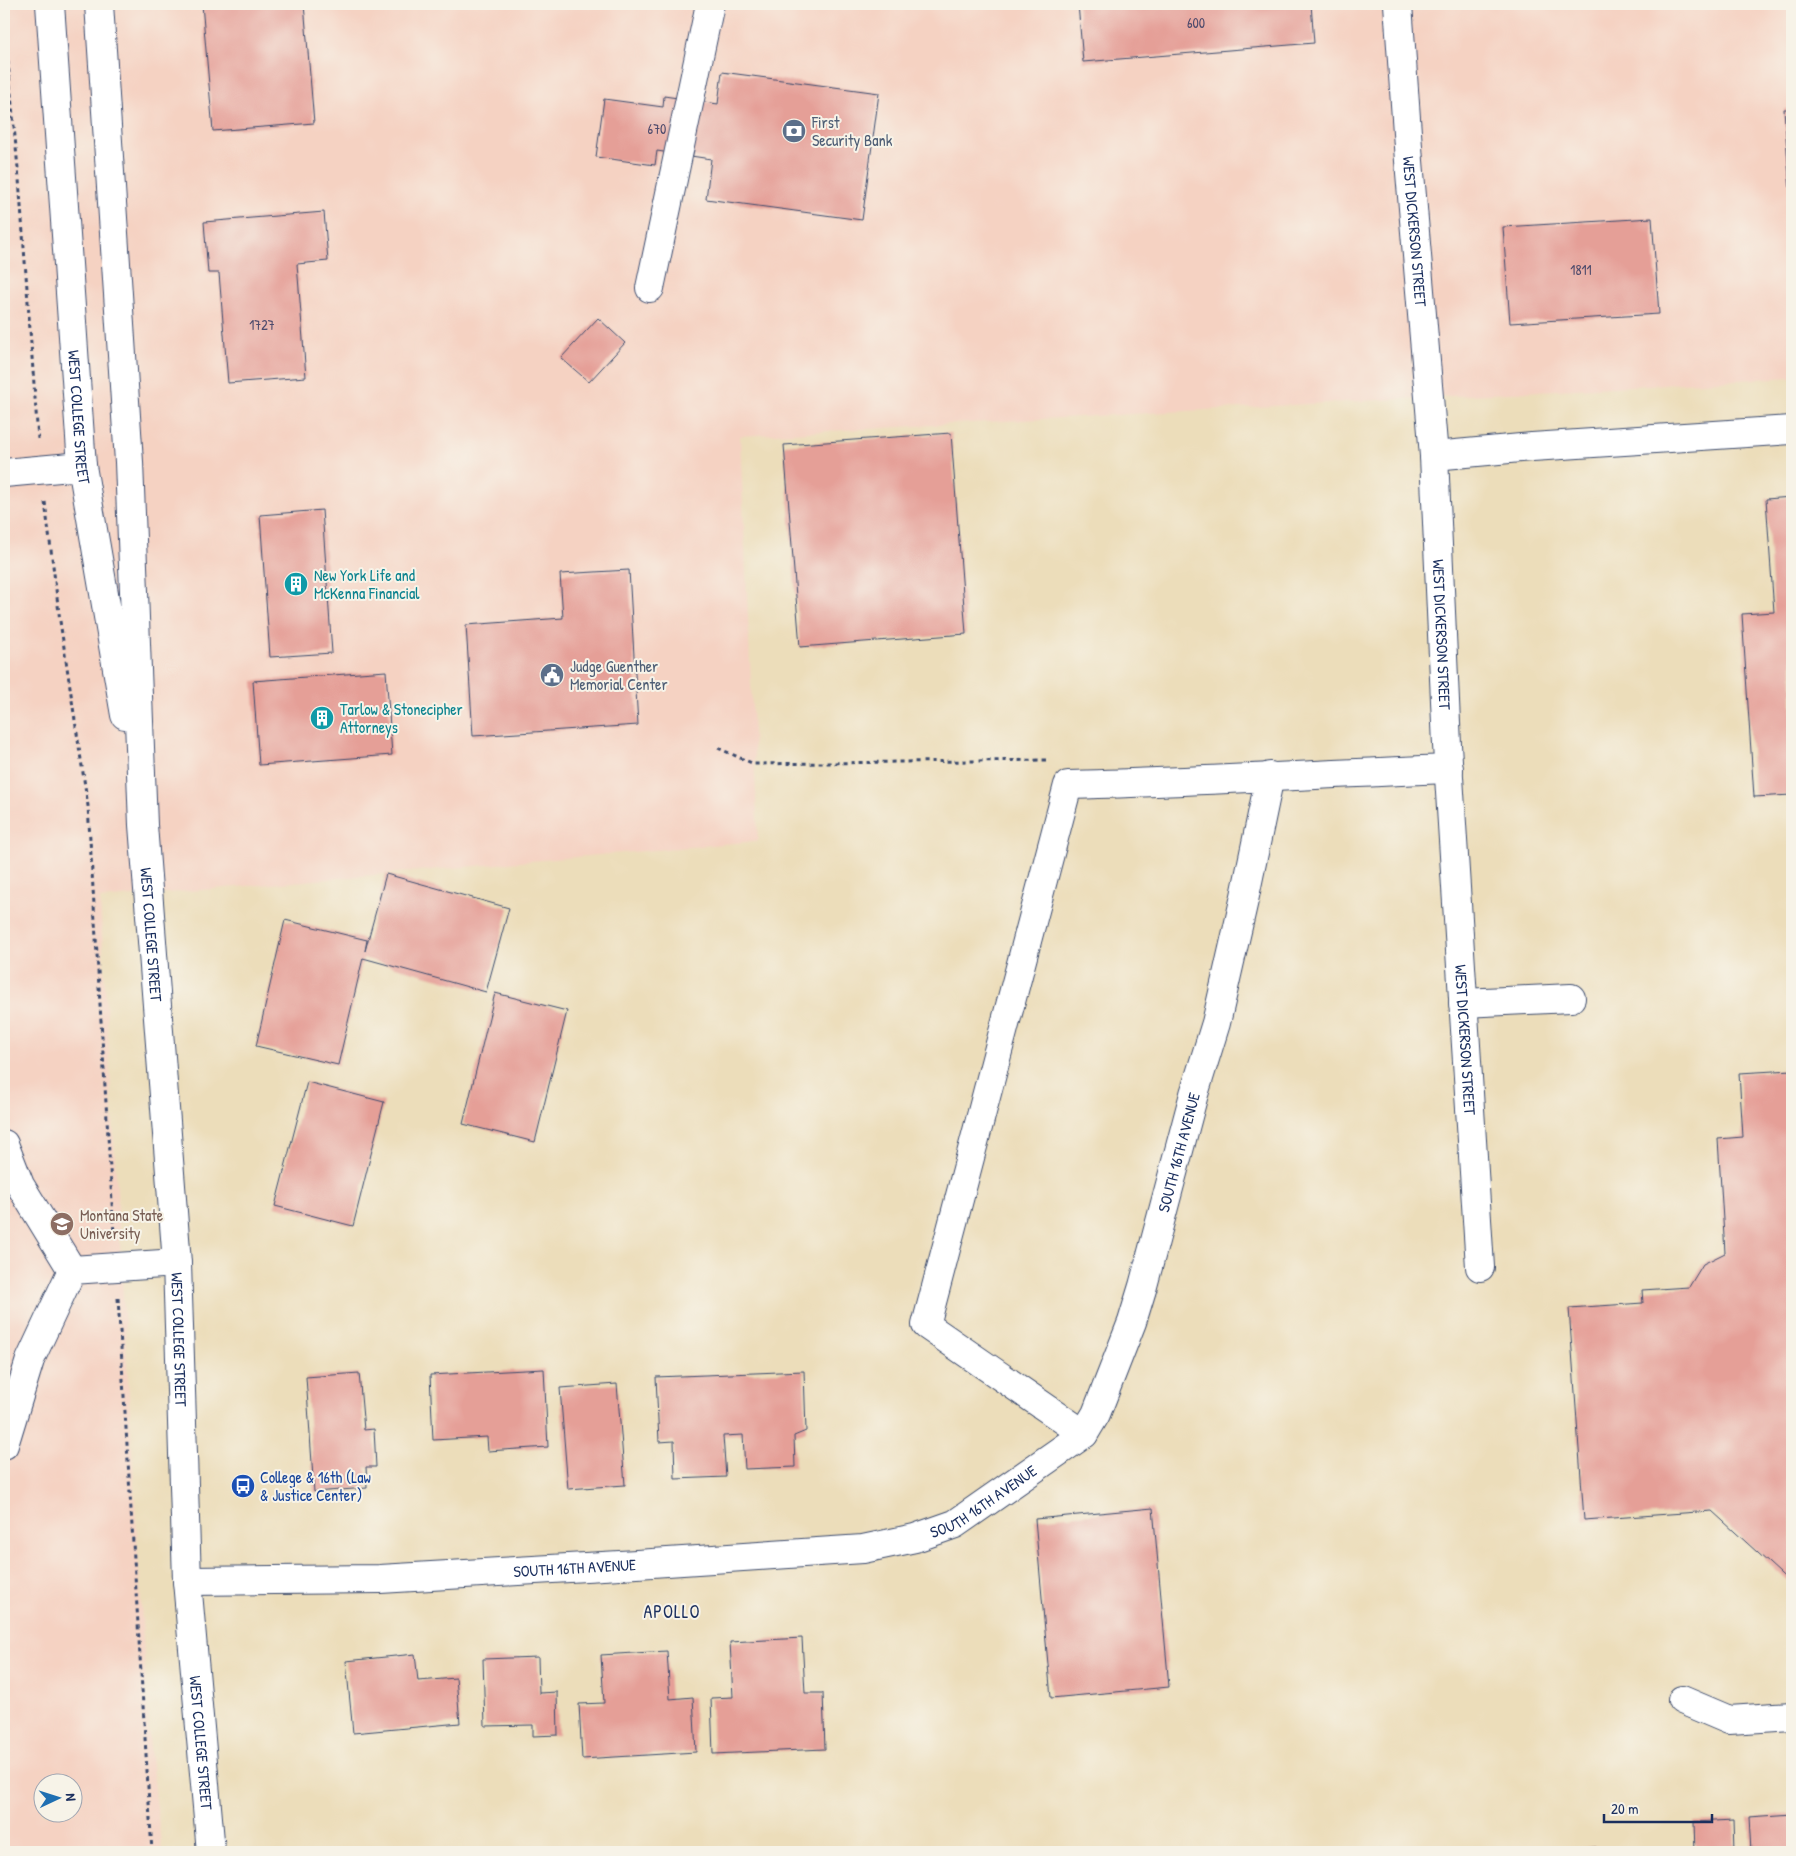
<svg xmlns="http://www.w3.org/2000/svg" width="1796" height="1856" viewBox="0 0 1796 1856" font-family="'Patrick Hand',sans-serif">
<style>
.built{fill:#f5d2c2;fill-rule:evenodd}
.building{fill:#e59f97}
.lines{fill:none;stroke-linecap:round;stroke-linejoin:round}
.minor-casing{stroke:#3a496c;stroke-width:30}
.major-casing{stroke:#3a496c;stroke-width:30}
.path{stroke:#3a496c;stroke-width:3;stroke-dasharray:4 4;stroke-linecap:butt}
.minor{stroke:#fff;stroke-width:28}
.major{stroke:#fff;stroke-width:28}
.labels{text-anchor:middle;stroke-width:4;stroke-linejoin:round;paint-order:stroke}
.number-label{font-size:14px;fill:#4e4b6c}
.service-label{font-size:16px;fill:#4e5e75;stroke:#f7f3e8;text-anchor:start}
.street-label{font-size:16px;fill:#1b2f5e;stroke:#f7f3e8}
.culture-label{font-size:16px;fill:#0d838f;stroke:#f7f3e8;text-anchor:start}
.education-label{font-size:16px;fill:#785e54;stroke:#f7f3e8;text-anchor:start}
.transit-label{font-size:16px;fill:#164399;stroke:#f7f3e8;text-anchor:start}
.neighbourhood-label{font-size:18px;letter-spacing:1px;fill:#1b2f5e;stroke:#f7f3e8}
</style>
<rect width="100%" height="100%" fill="#f7f3e8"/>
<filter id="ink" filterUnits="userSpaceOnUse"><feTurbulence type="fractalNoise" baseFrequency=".02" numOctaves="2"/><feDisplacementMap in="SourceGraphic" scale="10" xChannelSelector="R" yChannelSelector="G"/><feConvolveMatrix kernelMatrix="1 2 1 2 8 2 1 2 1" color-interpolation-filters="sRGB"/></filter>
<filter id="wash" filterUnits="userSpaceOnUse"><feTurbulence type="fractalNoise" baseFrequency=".0096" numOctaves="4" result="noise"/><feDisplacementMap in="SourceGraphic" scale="20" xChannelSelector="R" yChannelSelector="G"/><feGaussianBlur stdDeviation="1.12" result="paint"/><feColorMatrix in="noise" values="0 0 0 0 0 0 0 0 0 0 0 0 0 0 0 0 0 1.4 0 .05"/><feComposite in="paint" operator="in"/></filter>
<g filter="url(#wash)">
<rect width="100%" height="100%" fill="#ecddba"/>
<!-- built -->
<path class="built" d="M 4,4 L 1792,4 L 1792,377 L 740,436 L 758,841 L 100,899 L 149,1739 L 162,1852 L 4,1852 ZM 42,1784 L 72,1784 L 72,1814 L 42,1814 Z"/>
<g id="blocks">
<!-- building -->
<g class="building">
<path d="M 202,4 L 304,4 L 314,123 L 213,131 Z"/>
<path d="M 1078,4 L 1311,4 L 1314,43 L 1083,62 Z"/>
<path d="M 722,72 L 879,93 L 862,220 L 706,199 L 711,159 L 657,151 L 655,165 L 596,157 L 604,99 L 663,107 L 664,96 L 718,104 Z"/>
<path d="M 1784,109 L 1792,109 L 1792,206 L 1791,206 Z"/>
<path d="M 324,212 L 328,261 L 297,264 L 306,377 L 228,383 L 219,273 L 208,273 L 204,222 Z"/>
<path d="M 1652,218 L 1659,314 L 1510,323 L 1503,227 Z"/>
<path d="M 598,318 L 625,343 L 589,382 L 561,358 Z"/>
<path d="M 951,433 L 966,634 L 800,647 L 784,445 Z"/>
<path d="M 1792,497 L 1792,795 L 1754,797 L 1742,614 L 1774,612 L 1766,499 Z"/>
<path d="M 322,510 L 332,653 L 270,657 L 260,515 Z"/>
<path d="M 629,570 L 638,725 L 473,736 L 466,625 L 563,618 L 560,574 Z"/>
<path d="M 386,671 L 392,755 L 259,765 L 253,681 Z"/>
<path d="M 386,874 L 509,908 L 486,992 L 363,958 L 338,1065 L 256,1046 L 285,920 L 367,940 L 365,951 Z"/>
<path d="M 495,993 L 567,1011 L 535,1142 L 463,1124 Z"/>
<path d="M 1792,1070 L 1792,1584 L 1712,1511 L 1584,1520 L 1569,1308 L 1643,1303 L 1642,1290 L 1689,1287 L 1703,1264 L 1725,1253 L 1718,1139 L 1743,1137 L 1739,1073 Z"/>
<path d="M 307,1082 L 384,1102 L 353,1226 L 275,1206 Z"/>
<path d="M 544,1369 L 548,1447 L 488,1451 L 487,1437 L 433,1440 L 430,1375 Z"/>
<path d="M 804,1371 L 806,1431 L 794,1436 L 795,1467 L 745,1469 L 743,1435 L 723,1436 L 726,1477 L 675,1479 L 674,1441 L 659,1442 L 656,1377 Z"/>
<path d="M 359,1373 L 364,1430 L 374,1429 L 376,1467 L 366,1467 L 367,1488 L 314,1492 L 306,1377 Z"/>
<path d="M 617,1384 L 625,1485 L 568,1489 L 560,1388 Z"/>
<path d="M 1153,1508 L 1169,1687 L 1051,1698 L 1035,1519 Z"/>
<path d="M 802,1638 L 805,1693 L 823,1693 L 825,1749 L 713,1754 L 711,1698 L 733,1697 L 730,1642 Z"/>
<path d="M 667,1651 L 670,1699 L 693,1697 L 696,1752 L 582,1759 L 579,1704 L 604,1703 L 601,1655 Z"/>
<path d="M 415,1654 L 418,1681 L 456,1678 L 460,1723 L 353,1733 L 346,1661 Z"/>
<path d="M 538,1657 L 539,1693 L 557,1692 L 558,1735 L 533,1736 L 533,1725 L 485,1726 L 483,1659 Z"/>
<path d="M 1792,1814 L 1792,1852 L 1751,1852 L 1749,1817 Z"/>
<path d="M 1734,1820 L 1735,1852 L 1695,1852 L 1694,1822 Z"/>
<path d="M 1596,1847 L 1596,1852 L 1533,1852 L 1533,1851 Z"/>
<path d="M 1385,1849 L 1385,1852 L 1358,1852 L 1358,1851 Z"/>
</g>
</g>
</g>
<g filter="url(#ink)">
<use href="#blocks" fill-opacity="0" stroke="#3a496c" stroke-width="1"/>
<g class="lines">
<!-- minor casing -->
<g class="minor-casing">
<g id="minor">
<path id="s1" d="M 1398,4 L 1409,161 L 1434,456 L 1447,745 L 1480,1267"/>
<path d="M 650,288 L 710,4"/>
<path d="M 1434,456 L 1532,447 L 1792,430"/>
<path d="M 4,473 L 82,466"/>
<path d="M 1463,1003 L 1571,998"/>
<path d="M 4,1144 L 20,1185 L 72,1270 L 30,1360 L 4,1445"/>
<path d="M 72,1270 L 177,1263"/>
<path d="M 1084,1434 L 926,1325 L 1068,785 C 1195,782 1322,774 1449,769"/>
<path id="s2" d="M 187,1581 L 380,1579 L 637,1564 L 863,1549 L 915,1538 L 955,1524 L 1084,1434 L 1096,1414 L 1132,1322 L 1143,1286 L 1194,1094 L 1216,1023 L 1245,896 L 1270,776"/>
<path d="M 1682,1700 L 1729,1720 L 1792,1716"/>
</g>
</g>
<!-- major casing -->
<g class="major-casing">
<g id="major">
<path id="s3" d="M 50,4 L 82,466 L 125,715"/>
<path id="s4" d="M 99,4 L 129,462 L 143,825 L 177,1263 L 187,1581 L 211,1852"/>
</g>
</g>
<!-- path -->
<g class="path">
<path d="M 4,21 L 19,179 L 38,439"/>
<path d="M 45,502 L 60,621 L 88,806 L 114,1235"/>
<path d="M 718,748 L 754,764 L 1046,760"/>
<path d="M 118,1298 L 152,1852"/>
</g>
<!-- minor -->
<use href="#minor" class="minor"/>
<!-- major -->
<use href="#major" class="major"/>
</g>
</g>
<!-- icons -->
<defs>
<g id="bank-disc" transform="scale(1.25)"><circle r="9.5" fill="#5c6f8a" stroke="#f7f3e8"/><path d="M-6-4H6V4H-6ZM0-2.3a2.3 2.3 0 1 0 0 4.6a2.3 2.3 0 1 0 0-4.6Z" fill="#fff"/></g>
<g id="building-disc" transform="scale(1.25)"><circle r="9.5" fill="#0f9aa8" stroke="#f7f3e8"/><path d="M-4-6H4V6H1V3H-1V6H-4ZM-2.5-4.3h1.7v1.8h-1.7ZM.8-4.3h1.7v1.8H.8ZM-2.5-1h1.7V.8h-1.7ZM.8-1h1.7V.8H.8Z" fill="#fff"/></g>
<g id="civic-disc" transform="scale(1.25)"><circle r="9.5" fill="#5c6f8a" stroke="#f7f3e8"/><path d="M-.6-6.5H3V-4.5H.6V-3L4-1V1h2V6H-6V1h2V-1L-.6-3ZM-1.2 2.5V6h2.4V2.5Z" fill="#fff"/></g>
<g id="university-disc" transform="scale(1.25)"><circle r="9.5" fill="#8d6e63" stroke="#f7f3e8"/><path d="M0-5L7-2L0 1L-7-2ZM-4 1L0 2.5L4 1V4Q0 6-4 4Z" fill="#fff"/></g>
<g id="bus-disc" transform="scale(1.25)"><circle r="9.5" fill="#1a4fb4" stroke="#f7f3e8"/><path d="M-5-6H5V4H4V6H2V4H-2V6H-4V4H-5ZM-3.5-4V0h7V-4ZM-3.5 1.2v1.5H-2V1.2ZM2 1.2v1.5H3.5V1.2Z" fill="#fff"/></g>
</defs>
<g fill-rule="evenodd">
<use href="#bank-disc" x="794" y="131"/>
<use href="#building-disc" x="296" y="584"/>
<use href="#civic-disc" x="552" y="675"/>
<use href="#building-disc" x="322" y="718"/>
<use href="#university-disc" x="62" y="1224"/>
<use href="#bus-disc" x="243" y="1486"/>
</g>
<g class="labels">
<!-- number labels -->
<g class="number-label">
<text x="1196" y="28">600</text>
<text x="657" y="134">670</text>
<text x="1581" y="275">1811</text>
<text x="262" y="330">1727</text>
</g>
<!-- service labels -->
<g class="service-label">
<text x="812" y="128">First<tspan x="812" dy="18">Security Bank</tspan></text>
<text x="570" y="672">Judge Guenther<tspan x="570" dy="18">Memorial Center</tspan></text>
</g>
<!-- street labels -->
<g class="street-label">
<text dy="6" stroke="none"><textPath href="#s1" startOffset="228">WEST DICKERSON STREET</textPath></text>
<text dy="6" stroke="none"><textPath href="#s3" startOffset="414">WEST COLLEGE STREET</textPath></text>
<text dy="6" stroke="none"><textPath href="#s1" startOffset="632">WEST DICKERSON STREET</textPath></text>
<text dy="6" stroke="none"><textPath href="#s4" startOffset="932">WEST COLLEGE STREET</textPath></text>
<text dy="6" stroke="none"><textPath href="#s1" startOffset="1038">WEST DICKERSON STREET</textPath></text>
<text dy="6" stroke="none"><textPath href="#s2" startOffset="1228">SOUTH 16TH AVENUE</textPath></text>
<text dy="6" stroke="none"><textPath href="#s4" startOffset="1338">WEST COLLEGE STREET</textPath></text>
<text dy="6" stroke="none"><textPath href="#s2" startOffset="808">SOUTH 16TH AVENUE</textPath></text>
<text dy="6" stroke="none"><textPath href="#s2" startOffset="388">SOUTH 16TH AVENUE</textPath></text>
<text dy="6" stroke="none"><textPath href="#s4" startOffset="1742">WEST COLLEGE STREET</textPath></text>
</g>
<!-- culture labels -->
<g class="culture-label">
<text x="314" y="581">New York Life and<tspan x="314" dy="18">McKenna Financial</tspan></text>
<text x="340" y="715">Tarlow &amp; Stonecipher<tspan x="340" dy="18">Attorneys</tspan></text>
</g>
<!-- education labels -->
<g class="education-label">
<text x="80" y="1221">Montana State<tspan x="80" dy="18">University</tspan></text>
</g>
<!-- transit labels -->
<g class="transit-label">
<text x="260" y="1483">College &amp; 16th (Law<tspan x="260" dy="18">&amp; Justice Center)</tspan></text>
</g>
<!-- neighbourhood labels -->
<g class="neighbourhood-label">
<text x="672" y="1618">APOLLO</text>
</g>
</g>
<!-- margin -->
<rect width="1796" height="1856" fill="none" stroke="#f7f3e8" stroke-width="20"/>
<!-- north arrow -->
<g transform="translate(58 1798) rotate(86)"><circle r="24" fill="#f7f3e8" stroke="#9fa5b1"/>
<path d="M0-4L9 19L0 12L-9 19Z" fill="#1f6fb2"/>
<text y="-8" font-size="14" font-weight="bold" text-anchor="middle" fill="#1b2f5e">N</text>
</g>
<!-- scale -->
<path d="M1604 1814v8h108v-8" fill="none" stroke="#1b2f5e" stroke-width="2.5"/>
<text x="1611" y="1814" font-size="15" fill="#1b2f5e" stroke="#f7f3e8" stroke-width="4" paint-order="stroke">20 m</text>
</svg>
